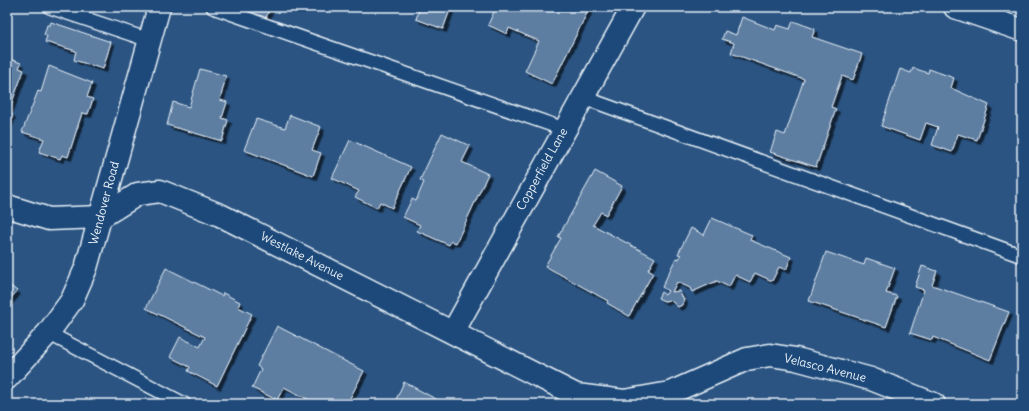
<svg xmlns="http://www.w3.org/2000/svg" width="1029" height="411" viewBox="0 0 1029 411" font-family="Delius,sans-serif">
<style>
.building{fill:#5d7da1;stroke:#e8f1f8;filter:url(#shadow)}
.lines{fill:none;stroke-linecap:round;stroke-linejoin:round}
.service-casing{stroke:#e8f1f8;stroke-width:16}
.minor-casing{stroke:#e8f1f8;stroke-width:25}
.service{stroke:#1f4a7a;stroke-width:13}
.minor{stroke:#1f4a7a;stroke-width:22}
.labels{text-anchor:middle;stroke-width:3;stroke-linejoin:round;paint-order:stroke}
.street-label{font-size:12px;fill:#e8f1f8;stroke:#1f4a7a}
</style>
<defs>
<filter id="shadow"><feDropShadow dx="3.5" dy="3.5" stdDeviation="0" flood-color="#0009"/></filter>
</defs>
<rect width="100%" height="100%" fill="#2b5482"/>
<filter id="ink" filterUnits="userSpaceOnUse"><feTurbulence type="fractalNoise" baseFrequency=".025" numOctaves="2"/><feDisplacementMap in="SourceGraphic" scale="8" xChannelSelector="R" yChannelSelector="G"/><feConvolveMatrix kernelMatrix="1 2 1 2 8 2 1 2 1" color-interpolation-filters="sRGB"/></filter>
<g filter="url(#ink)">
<!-- building -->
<g class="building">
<path d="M 229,7 L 270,7 L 266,18 Z"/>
<path d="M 420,7 L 451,7 L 443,29 L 416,19 Z"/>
<path d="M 496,7 L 590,7 L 552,84 L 525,71 L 539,41 L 509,28 L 507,34 L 488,25 Z"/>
<path d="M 742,17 L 775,30 L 777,25 L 790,29 L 793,21 L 815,29 L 812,37 L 862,54 L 853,80 L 842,76 L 831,107 L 836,109 L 816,167 L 770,152 L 777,132 L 785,135 L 804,79 L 731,53 L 734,43 L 722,39 L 725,31 L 736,35 Z"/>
<path d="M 51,22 L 111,42 L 103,69 L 74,60 L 76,51 L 45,42 L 47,36 L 44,35 L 47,25 L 50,25 Z"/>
<path d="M 7,58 L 21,63 L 19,68 L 24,70 L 8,113 L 12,114 L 7,129 Z"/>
<path d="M 49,66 L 92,83 L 87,97 L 93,99 L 88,114 L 82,113 L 68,157 L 62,155 L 60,159 L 39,152 L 44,139 L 22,132 L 38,91 L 41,92 Z"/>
<path d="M 913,68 L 928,73 L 929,69 L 954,78 L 951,88 L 989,105 L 977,140 L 958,134 L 952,152 L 932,145 L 938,127 L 926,123 L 920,140 L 881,126 L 900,69 L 911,73 Z"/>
<path d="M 200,69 L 226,76 L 220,100 L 227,102 L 222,118 L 228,120 L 222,141 L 167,125 L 173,102 L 189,107 Z"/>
<path d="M 290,115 L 321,127 L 312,150 L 321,153 L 313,176 L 244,150 L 256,119 L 285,128 Z"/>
<path d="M 442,133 L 470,146 L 462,162 L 488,174 L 456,243 L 451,241 L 449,245 L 417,231 L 420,225 L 403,217 L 412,199 L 416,201 L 424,182 L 420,180 Z"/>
<path d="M 350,140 L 411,167 L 392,208 L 380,202 L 377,208 L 355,197 L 359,191 L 332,178 Z"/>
<path d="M 595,171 L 622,186 L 606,215 L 601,212 L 593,225 L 655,258 L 648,270 L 653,273 L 629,316 L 607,303 L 608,301 L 545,266 L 561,238 L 558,237 Z"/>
<path d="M 712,218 L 752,235 L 750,240 L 791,257 L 786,270 L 779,267 L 772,281 L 755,273 L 750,282 L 735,275 L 729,287 L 717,281 L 692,292 L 690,288 L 677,282 L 672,292 L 679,291 L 684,300 L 682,305 L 678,307 L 670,300 L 664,301 L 658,298 L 661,292 L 665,295 L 668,291 L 662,287 L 676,258 L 679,259 L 681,255 L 678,254 L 691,228 L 704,235 Z"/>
<path d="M 826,252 L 864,265 L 866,258 L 895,268 L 886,293 L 897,296 L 886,327 L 809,301 Z"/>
<path d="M 922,266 L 937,271 L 932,285 L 1009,312 L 990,360 L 933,337 L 932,340 L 910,333 L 924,290 L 915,287 Z"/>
<path d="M 166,268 L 222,296 L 223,293 L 240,302 L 238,307 L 252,314 L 217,386 L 188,371 L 190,367 L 170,357 L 180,337 L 200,347 L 205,337 L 146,308 Z"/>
<path d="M 7,283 L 17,291 L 7,303 Z"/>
<path d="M 277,326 L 364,371 L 347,404 L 317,404 L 284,387 L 277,400 L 252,388 L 261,369 L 257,366 Z"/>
<path d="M 1022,357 L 1022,376 L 1017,374 Z"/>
<path d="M 404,382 L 445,404 L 394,404 Z"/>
</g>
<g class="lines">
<!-- service casing -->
<g class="service-casing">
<g id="service">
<path d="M 50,7 L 149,40"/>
<path d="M 213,7 L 564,129"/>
<path d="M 582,97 L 1022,256"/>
<path d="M 48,333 L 184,404"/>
</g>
</g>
<!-- minor casing -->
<g class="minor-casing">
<g id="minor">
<path d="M 955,7 L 1022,30"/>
<path d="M 7,206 L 49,219 L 101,217 L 138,194 L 160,191 L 220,215 L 576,395 L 624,401 L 670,393 L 747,359 L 770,355 L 796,359 L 871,379 L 934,404"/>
<path d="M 453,332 L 633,7"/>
<path d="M 7,378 L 48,333 L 72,300 L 86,268 L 159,7"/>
</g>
</g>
<!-- service -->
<use href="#service" class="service"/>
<!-- minor -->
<use href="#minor" class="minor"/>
</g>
</g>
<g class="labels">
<!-- street labels -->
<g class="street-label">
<text transform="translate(542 169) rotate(-61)" y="4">Copperfield Lane</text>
<text transform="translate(104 203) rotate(-75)" y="4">Wendover Road</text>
<text transform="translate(302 256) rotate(27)" y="4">Westlake Avenue</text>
<text transform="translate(825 368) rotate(14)" y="4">Velasco Avenue</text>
</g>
</g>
<!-- margin -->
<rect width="1029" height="411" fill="none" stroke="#1f4a7a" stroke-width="24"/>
<rect x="12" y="12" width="1005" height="387" fill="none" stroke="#e8f1f8" stroke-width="1.5" filter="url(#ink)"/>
</svg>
